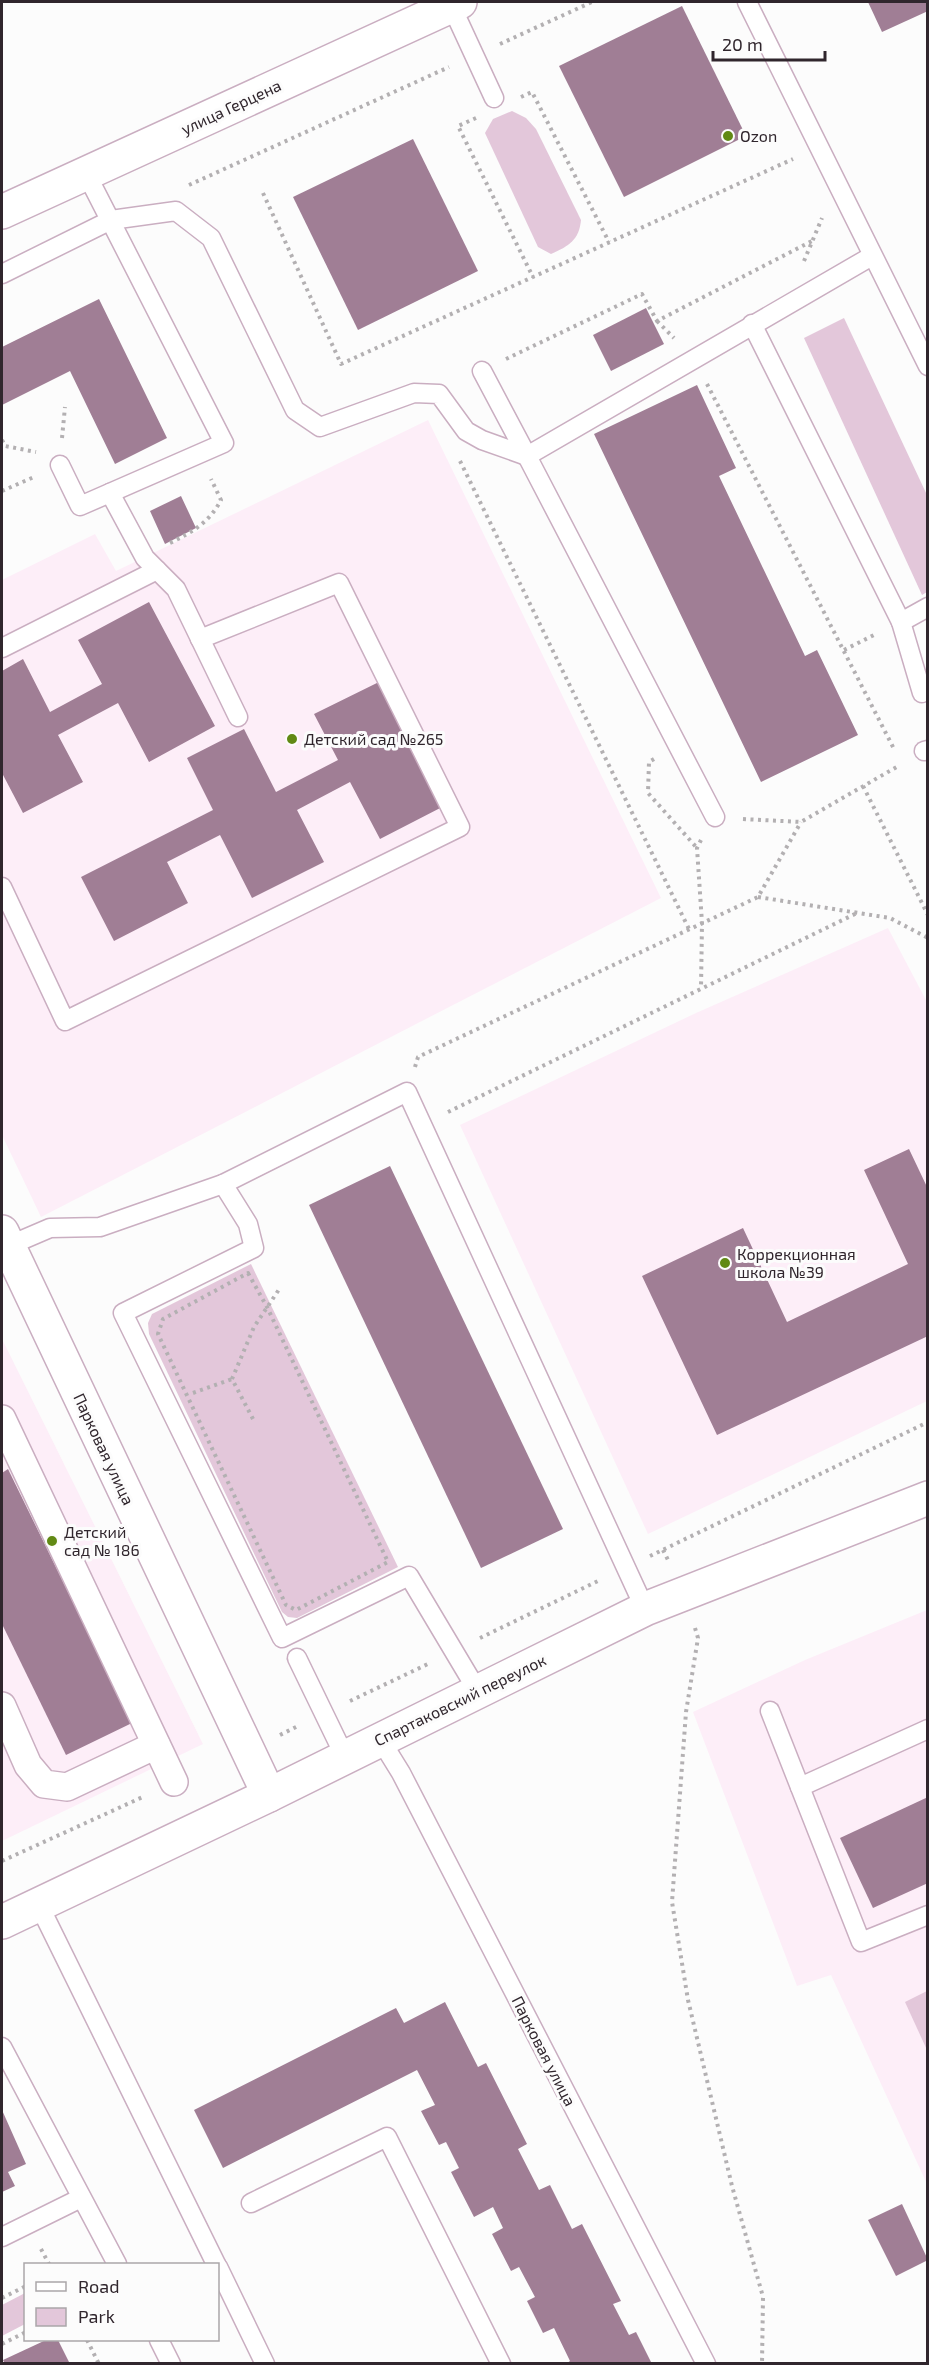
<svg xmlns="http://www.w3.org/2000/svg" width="929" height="2365" viewBox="0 0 929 2365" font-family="'Exo 2',sans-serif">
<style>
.built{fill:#fdeef8}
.green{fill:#e3c7da}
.building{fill:#a07e95}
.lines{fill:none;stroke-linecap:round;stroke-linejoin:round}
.service-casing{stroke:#caaec1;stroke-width:21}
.pedestrian-casing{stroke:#caaec1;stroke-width:30}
.minor-casing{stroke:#caaec1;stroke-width:36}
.path{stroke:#b3b0b2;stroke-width:4;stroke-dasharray:3 4.5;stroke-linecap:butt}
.service{stroke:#fff;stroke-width:18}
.pedestrian{stroke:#fff;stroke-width:27}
.minor{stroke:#fff;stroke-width:33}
.poi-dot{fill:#618914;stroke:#fcfcfc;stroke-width:2}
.labels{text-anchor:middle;stroke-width:6;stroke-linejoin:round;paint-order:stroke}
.street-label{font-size:16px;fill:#30262d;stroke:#fcfcfc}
.poi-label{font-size:16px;fill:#30262d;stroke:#fcfcfc;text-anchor:start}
</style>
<rect width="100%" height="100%" fill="#fcfcfc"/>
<!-- built -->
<g class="built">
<path d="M 428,420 L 661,898 L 41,1217 L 2,1135 L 2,580 L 95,534 L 116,571 Z"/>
<path d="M 888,928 L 927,1002 L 927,1401 L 648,1534 L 460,1125 L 696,1013 Z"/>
<path d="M 2,1339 L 203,1744 L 2,1841 Z"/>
<path d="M 927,1610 L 927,2184 L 831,1975 L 797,1986 L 693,1712 L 805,1660 Z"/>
</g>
<!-- green -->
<g class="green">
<path d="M 512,111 L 526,118 L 536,129 L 581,220 C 579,240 569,246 551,254 L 538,247 L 485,133 L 493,119 Z"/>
<path d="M 844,318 L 927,495 L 927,592 L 922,595 L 804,338 Z"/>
<path d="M 251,1264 L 398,1567 L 297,1618 L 288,1617 L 282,1612 L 149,1334 L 148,1323 L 152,1314 Z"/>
<path d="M 927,1991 L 927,2050 L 905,2002 Z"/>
<path d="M 25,2293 L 25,2324 L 2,2336 L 2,2305 Z"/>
</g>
<!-- building -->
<g class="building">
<path d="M 868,2 L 928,2 L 928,11 L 882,32 Z"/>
<path d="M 682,6 L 746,136 L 624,197 L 559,66 Z"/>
<path d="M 413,139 L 478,271 L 358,330 L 293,197 Z"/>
<path d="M 99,299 L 167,438 L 115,464 L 70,371 L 2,405 L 2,347 Z"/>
<path d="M 646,308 L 664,344 L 611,371 L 593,335 Z"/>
<path d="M 697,385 L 736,468 L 719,476 L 805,656 L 817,650 L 858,735 L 761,782 L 594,434 Z"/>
<path d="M 181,496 L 196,528 L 165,544 L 150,511 Z"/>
<path d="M 149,602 L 215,726 L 149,762 L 118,703 L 58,735 L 83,782 L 23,813 L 2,773 L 2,671 L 23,659 L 50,712 L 102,684 L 78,640 Z"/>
<path d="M 383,680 L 446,805 L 380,839 L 350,782 L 297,810 L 324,862 L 252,898 L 220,835 L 167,862 L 188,903 L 114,941 L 81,877 L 213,810 L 187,758 L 244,729 L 276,792 L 338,760 L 314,714 Z"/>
<path d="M 909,1149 L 928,1189 L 928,1336 L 717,1435 L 642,1276 L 743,1228 L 787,1322 L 908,1264 L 864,1170 Z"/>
<path d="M 390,1166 L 563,1529 L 481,1568 L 309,1205 Z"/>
<path d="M 8,1469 L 132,1723 L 66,1755 L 2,1624 L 2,1473 Z"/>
<path d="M 928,1797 L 928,1883 L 873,1908 L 840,1838 Z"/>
<path d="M 445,2002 L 478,2067 L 486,2063 L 527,2144 L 518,2149 L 539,2190 L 550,2185 L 572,2229 L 582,2224 L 621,2301 L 613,2304 L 629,2335 L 636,2332 L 652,2364 L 566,2364 L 570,2361 L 554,2328 L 543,2333 L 527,2301 L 535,2297 L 519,2267 L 511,2271 L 492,2234 L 503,2228 L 493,2207 L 474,2217 L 451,2172 L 459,2168 L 446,2142 L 439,2145 L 421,2111 L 435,2105 L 417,2070 L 223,2168 L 194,2110 L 396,2008 L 404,2023 Z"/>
<path d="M 2,2110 L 26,2164 L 8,2172 L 15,2186 L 2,2192 Z"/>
<path d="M 902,2204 L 928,2260 L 896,2276 L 868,2220 Z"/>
<path d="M 46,2340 L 58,2340 L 70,2364 L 5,2364 L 3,2360 Z"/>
</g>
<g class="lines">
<!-- service casing -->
<g class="service-casing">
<g id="service">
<path d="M 747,2 L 928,366"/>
<path d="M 451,5 L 494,98"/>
<path d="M 2,274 L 111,220 L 176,211 L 211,238 L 295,410 L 320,427 L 414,393 L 439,394 L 466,431 L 482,440 L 527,456"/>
<path d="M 752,324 L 901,622 L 928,607"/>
<path d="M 482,371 L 527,456"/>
<path d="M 60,465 L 80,506 L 224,443 L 86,173"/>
<path d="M 110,493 L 145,558 L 176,589 L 238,717"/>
<path d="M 901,622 L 922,693"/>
<path d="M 2,648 L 157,570"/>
<path d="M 924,751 L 928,750"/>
<path d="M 715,817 L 527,456 L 872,256"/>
<path d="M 2,887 L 65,1021 L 460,827 L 339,583 L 200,639"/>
<path d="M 223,1184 L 248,1224 L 254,1248 L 123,1313 L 282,1638 L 409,1576 L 477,1690"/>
<path d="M 8,1246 L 50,1228 L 100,1227 L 223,1184 L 407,1092 L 645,1609"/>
<path d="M 297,1658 L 345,1757"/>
<path d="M 770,1711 L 861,1942 L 928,1915"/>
<path d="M 380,1739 L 401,1773 L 706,2364"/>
<path d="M 800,1787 L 928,1729"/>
<path d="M 39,1905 L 216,2264"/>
<path d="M 2,2047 L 117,2264"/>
<path d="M 251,2203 L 387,2137 L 501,2364"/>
<path d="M 2,2237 L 81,2198"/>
<path d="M 218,2267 L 265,2364"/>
<path d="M 159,2340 L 171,2364"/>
</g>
</g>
<!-- pedestrian casing -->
<g class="pedestrian-casing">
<g id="pedestrian">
<path d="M 2,1419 L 174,1782"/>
<path d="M 2,1706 L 28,1765 L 44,1784 L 67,1787 L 156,1745"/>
</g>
</g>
<!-- minor casing -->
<g class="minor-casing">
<g id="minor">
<path d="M 2,212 L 460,2"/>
<path d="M 2,1232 L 269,1795"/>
<path d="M 2,1922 L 269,1795 L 645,1609 L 928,1498"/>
</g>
</g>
<!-- path -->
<g class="path">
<path d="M 500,44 L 592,2"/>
<path d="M 521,97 L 532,92 L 609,242"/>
<path d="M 476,118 L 458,126 L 533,277"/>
<path d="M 189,185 L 449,67"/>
<path d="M 263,193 L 341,364 L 793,159"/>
<path d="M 804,261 L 822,218"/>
<path d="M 657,321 L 674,338"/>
<path d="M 506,359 L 642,294 L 657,321 L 812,241"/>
<path d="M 707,384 L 894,749"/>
<path d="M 62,438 L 65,407"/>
<path d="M 2,440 L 5,446 L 36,452"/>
<path d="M 460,461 L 689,929"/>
<path d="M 2,491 L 34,477"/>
<path d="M 170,543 C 192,532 209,523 221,500 L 211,479"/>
<path d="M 844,650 L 876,634"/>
<path d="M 654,759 L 649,762 L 648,793 L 697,848"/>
<path d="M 863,786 L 928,915"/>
<path d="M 743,819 L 801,822 L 900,765"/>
<path d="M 701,840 L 697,848 L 702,923 L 701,988"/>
<path d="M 758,897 L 890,918 L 928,938"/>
<path d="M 415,1067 L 418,1057 L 758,897 L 801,822"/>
<path d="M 448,1112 L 857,913"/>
<path d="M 248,1273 L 267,1307 L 388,1562 L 296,1610 L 286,1605 L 158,1334 L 163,1319 Z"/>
<path d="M 193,1393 L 232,1379"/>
<path d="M 253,1419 L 232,1379 L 254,1327 L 280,1288"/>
<path d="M 663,1550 L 669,1562"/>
<path d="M 650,1556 L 928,1422"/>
<path d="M 695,1628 L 698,1638 L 686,1712 L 672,1902 L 688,2000 L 732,2186 L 763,2297 L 762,2364"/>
<path d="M 480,1638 L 600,1580"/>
<path d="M 350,1701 L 430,1663"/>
<path d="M 280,1735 L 300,1725"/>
<path d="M 2,1861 L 145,1796"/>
<path d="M 41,2249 L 49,2264"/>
<path d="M 2,2298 L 26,2286"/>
<path d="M 87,2340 L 99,2364"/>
<path d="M 2,2344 L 26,2332"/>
</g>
<!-- service -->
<use href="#service" class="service"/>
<!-- pedestrian -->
<use href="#pedestrian" class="pedestrian"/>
<!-- minor -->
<use href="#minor" class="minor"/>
</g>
<!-- markers -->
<g class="poi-dot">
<circle cx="728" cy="136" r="6"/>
<circle cx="292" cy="739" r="6"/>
<circle cx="725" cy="1263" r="6"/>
<circle cx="52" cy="1541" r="6"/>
</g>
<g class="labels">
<!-- street labels -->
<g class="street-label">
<text transform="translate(231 107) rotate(-25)" y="6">улица Герцена</text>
<text transform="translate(104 1449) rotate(65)" y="6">Парковая улица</text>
<text transform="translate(460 1700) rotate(-26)" y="6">Спартаковский переулок</text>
<text transform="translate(544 2051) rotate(63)" y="6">Парковая улица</text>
</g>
<!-- poi labels -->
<g class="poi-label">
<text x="740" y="142">Ozon</text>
<text x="304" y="745">Детский сад №265</text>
<text x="737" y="1260">Коррекционная<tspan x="737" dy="18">школа №39</tspan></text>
<text x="64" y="1538">Детский<tspan x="64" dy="18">сад № 186</tspan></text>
</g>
</g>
<!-- border -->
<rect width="929" height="2365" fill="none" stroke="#30262d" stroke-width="6"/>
<!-- legend -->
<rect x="24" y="2263" width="195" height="78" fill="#fcfcfc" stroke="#aaa6a9" stroke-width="1.5"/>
<rect x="36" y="2282" width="30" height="9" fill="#ffffff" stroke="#aaa6a9" stroke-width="1.5"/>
<text x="78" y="2293" font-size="18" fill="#30262d">Road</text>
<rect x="36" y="2308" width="30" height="18" fill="#e3c7da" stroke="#aaa6a9" stroke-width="1.5"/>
<text x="78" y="2323" font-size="18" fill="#30262d">Park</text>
<!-- scale -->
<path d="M713 51v9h112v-9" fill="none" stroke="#30262d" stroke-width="3"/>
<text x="722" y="51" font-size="18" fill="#30262d" stroke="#fcfcfc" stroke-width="4.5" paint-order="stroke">20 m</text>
</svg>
